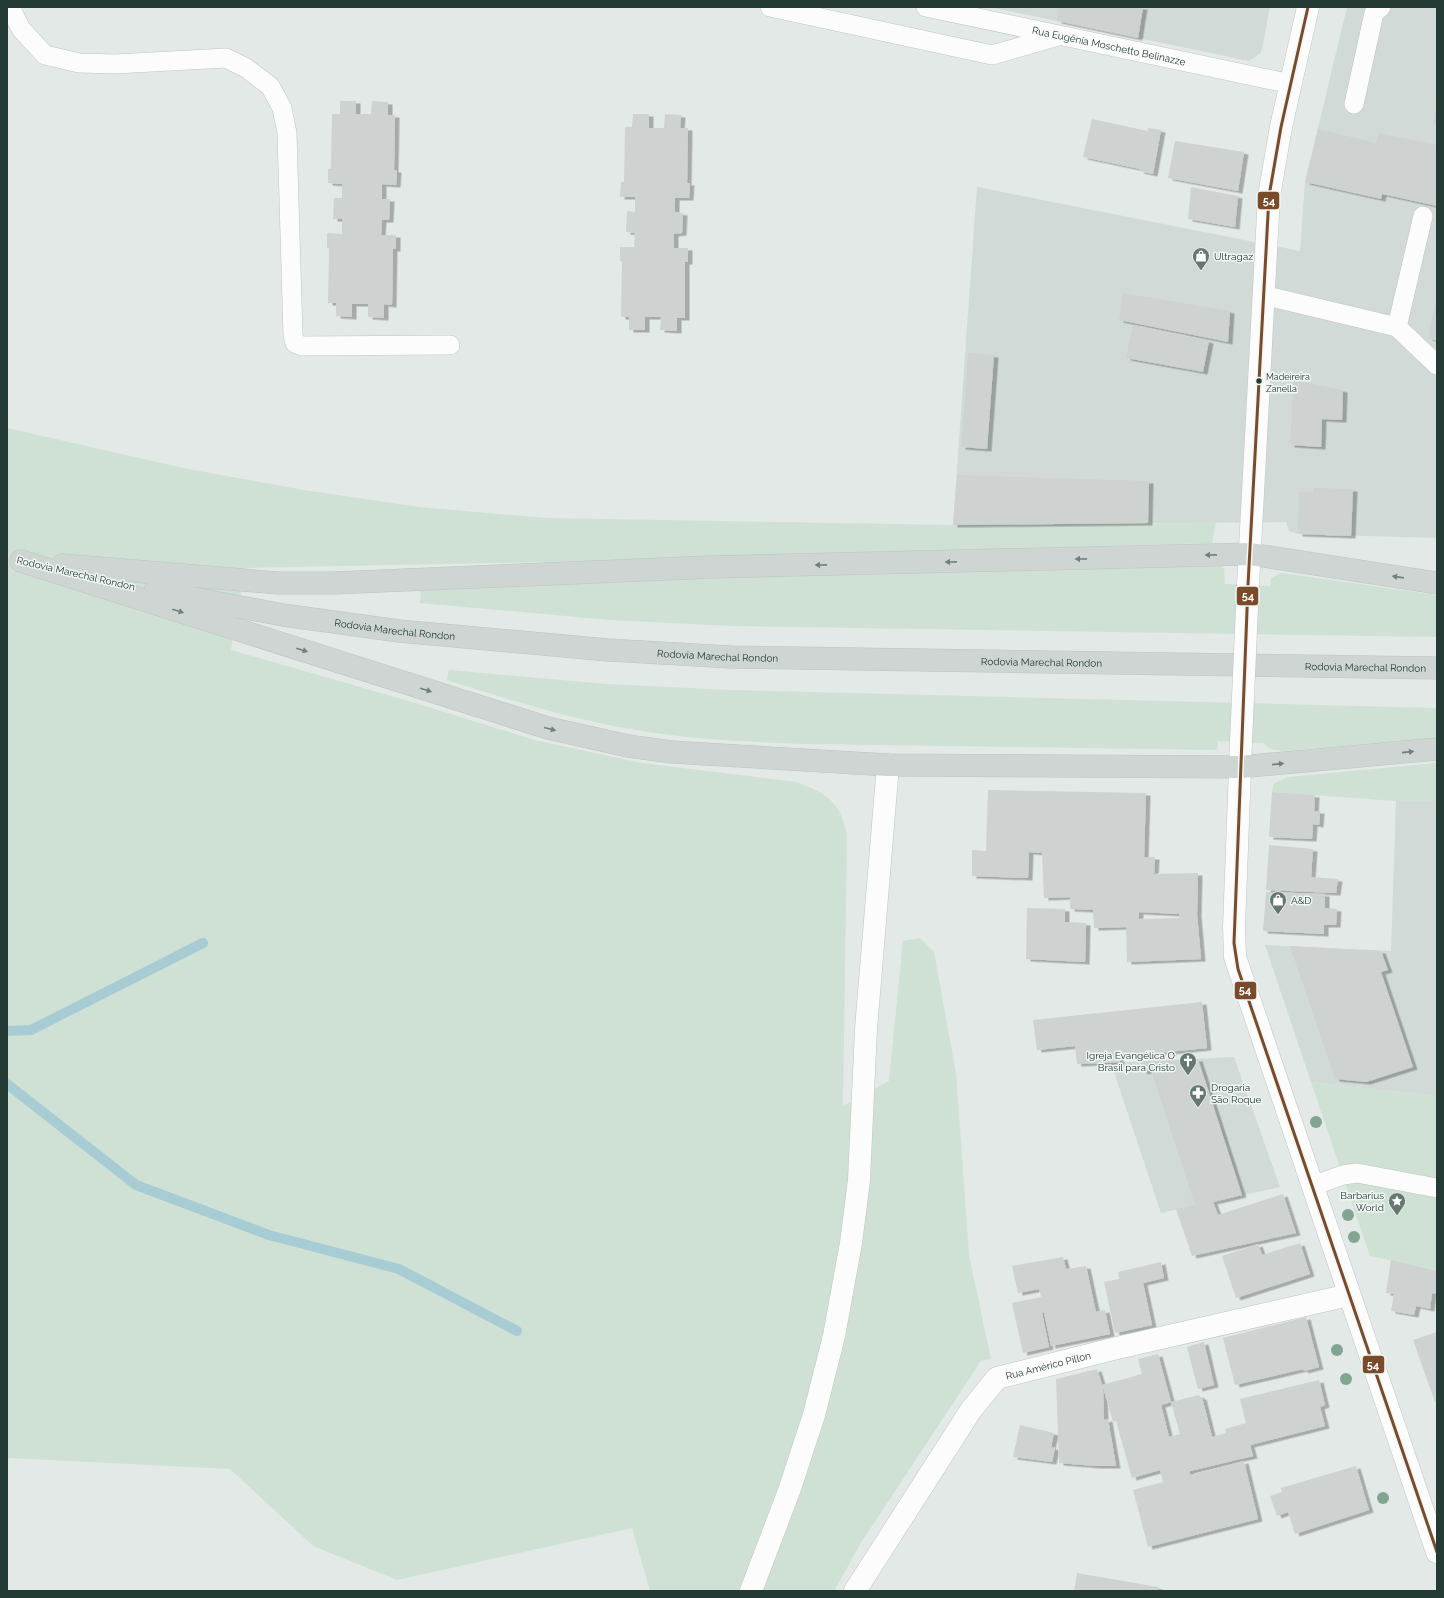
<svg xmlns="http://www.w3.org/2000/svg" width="1444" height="1598" viewBox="0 0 1444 1598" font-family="Raleway,sans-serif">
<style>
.built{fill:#d1dad6}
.green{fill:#cee1d4}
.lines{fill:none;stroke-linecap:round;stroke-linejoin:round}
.stream{stroke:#a7ccd4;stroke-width:10}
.building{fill:#ced2d1;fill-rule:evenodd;filter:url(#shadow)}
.service-casing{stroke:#c0c5c3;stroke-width:20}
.minor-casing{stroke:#c0c5c3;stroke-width:23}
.secondary-casing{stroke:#c0c6c3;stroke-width:23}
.primary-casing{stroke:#bcc4c2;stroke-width:23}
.service{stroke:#fbfcfb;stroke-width:19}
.minor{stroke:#fbfcfb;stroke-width:22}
.secondary{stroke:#fbfcfb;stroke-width:22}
.primary{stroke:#ced5d2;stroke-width:22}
.secondary-bridge-casing{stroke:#c0c6c3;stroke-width:23;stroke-linecap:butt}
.secondary-bridge{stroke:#fbfcfb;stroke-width:22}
.bus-1-casing{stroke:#f1f7f5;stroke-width:6}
.bus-1{stroke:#7a4b2a;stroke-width:3}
.tree{fill:#81a591}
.oneway{fill:#70807c}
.bus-dot{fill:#233a35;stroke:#f1f7f5;stroke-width:1.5}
.labels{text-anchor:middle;stroke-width:3;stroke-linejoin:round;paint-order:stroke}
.bus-label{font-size:9px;fill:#233a35;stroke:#f1f7f5;text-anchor:start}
.street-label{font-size:10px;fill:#233a35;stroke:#f1f7f5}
.poi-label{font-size:10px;fill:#233a35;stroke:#f1f7f5;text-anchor:start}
.line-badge{stroke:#f1f7f5;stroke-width:1.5}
.badge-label{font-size:11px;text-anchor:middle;font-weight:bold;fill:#fff}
</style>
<defs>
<filter id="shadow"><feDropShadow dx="4.5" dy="2.5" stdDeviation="0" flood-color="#0004"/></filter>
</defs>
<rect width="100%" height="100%" fill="#e3e9e6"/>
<!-- built -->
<g class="built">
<path d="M 989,7 L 1270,7 L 1261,53 L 1249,61 Z"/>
<path d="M 1347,7 L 1437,7 L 1437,538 L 1298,534 L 1289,531 L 1286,522 L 953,525 L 977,187 L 1300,251 L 1305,182 Z"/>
<path d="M 1396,801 L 1437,801 L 1437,1096 L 1311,1082 L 1265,945 L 1391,951 Z"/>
<path d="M 1234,1057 L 1280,1187 L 1161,1213 L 1111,1063 Z"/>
</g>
<!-- green -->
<g class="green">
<path d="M 7,428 L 188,469 L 304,490 L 419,507 L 546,518 L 953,525 L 1216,523 L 1212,543 L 603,561 L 245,568 L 231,650 L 419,704 L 534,740 L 642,763 L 796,782 C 826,793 840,801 847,834 L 843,1106 L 889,1081 L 903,941 L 920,938 L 934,952 L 956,1073 L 969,1255 L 991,1359 L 981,1361 L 862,1541 L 834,1591 L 650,1591 L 632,1528 L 397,1580 L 313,1546 L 230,1469 L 10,1458 L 7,1460 Z"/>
<path d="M 1209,564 L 1219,565 L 1224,569 L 1225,584 L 1271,586 L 1271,578 L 1281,573 L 1437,595 L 1437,637 L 732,626 L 610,620 L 420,603 L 421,589 L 603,581 Z"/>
<path d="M 449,670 L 607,684 L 730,690 L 1437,708 L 1437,738 L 1283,751 L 1270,749 L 1263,743 L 1218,741 L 1218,748 L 1214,750 L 806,744 C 753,742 700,740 648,732 C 579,722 513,701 447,680 Z"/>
<path d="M 1437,763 L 1437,801 L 1396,801 L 1272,792 L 1273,784 L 1288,777 Z"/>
<path d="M 1311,1082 L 1437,1096 L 1437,1271 L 1370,1256 Z"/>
</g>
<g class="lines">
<!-- stream -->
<g class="stream">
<path d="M 7,1031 L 31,1030 L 203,943"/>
<path d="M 7,1084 L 136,1185 L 269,1235 L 399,1269 L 517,1331"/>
</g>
</g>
<!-- building -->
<g class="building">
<path d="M 1059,7 L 1143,7 L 1138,38 L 1057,21 Z"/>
<path d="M 340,101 L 356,101 L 356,114 L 371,114 L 372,101 L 388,102 L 388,115 L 395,115 L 394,170 L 397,170 L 396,185 L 382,184 L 382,199 L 390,199 L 389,220 L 382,220 L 381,235 L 396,235 L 396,249 L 393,249 L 392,305 L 384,304 L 384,318 L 368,317 L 368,304 L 352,304 L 352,317 L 336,316 L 336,303 L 328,303 L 329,248 L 327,248 L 327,233 L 342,234 L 342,219 L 333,219 L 334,198 L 342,198 L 342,184 L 328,183 L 328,169 L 331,169 L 332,114 L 340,114 Z"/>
<path d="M 1436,108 L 1437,108 L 1437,125 L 1433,124 Z"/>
<path d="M 633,114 L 649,114 L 649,128 L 664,128 L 665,114 L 681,115 L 680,128 L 688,128 L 687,183 L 690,183 L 689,198 L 675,198 L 675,212 L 683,213 L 682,233 L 674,234 L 674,248 L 688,248 L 688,262 L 685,262 L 685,318 L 677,318 L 677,331 L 660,330 L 661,317 L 645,317 L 645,330 L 629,330 L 629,317 L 621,317 L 622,261 L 620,261 L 620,247 L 634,247 L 635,233 L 626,232 L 627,211 L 635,212 L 635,197 L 620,197 L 621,182 L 624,182 L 625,127 L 632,127 Z"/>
<path d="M 1092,119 L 1148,131 L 1148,128 L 1161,130 L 1153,174 L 1139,171 L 1140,169 L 1083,157 Z"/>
<path d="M 1318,129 L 1376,143 L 1378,133 L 1437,145 L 1437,206 L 1382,194 L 1381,199 L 1305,182 Z"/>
<path d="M 1175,141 L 1244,152 L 1238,191 L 1168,178 Z"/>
<path d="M 1191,187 L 1238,196 L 1235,227 L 1188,219 Z"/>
<path d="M 1123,293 L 1230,311 L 1228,342 L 1119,320 Z"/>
<path d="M 1436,300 L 1437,300 L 1437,341 L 1428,338 Z"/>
<path d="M 1133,325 L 1209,341 L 1203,372 L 1126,358 Z"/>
<path d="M 968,353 L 994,355 L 987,449 L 961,447 Z"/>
<path d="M 1294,380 L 1343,390 L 1342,420 L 1322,419 L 1321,447 L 1290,445 Z"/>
<path d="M 957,475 L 1149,481 L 1148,523 L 953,525 Z"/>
<path d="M 1313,488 L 1353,489 L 1351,536 L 1298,534 L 1299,492 L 1313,492 Z"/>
<path d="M 988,790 L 1146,793 L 1144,857 L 1155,857 L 1154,874 L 1198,873 L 1197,914 L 1201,959 L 1127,962 L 1126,927 L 1094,928 L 1093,910 L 1070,909 L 1070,897 L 1044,898 L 1042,853 L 1029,852 L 1028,878 L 972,876 L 972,850 L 986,851 ZM 1139,912 L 1179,914 L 1179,918 L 1139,919 Z"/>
<path d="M 1272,792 L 1315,795 L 1314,811 L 1320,811 L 1319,825 L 1313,824 L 1312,839 L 1269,837 Z"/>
<path d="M 1269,845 L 1313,849 L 1311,877 L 1338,879 L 1336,893 L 1266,890 Z"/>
<path d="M 1266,892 L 1325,894 L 1325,908 L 1337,909 L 1336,925 L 1324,925 L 1324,934 L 1263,931 Z"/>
<path d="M 1027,908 L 1065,909 L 1065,922 L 1086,923 L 1085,962 L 1026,959 Z"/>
<path d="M 1290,946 L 1381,951 L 1388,970 L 1381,972 L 1413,1067 L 1366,1082 L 1335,1079 Z"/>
<path d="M 1202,1002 L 1207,1048 L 1119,1057 L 1120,1062 L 1077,1064 L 1075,1046 L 1037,1050 L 1033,1020 Z"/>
<path d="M 1198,1059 L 1242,1195 L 1213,1202 L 1218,1215 L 1283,1194 L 1296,1233 L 1192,1256 L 1176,1209 L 1195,1205 L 1151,1070 L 1143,1072 L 1140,1061 Z"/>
<path d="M 1300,1243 L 1310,1274 L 1236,1298 L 1222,1256 L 1258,1244 L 1262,1255 Z"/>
<path d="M 1063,1257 L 1066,1269 L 1086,1266 L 1096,1312 L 1105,1310 L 1110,1334 L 1051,1346 L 1044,1312 L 1042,1313 L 1049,1347 L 1023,1353 L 1012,1303 L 1041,1297 L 1039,1289 L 1018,1293 L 1012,1266 Z"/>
<path d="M 1391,1260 L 1437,1271 L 1437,1294 L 1432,1293 L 1430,1309 L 1416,1306 L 1414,1315 L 1391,1311 L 1394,1294 L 1386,1293 Z"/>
<path d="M 1161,1262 L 1164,1278 L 1143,1283 L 1152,1325 L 1115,1333 L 1104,1282 L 1119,1279 L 1118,1272 Z"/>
<path d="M 1306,1317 L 1319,1367 L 1304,1371 L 1303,1369 L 1235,1385 L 1223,1338 Z"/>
<path d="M 1437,1332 L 1437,1401 L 1435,1402 L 1413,1340 Z"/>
<path d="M 1204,1342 L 1214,1385 L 1198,1389 L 1187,1347 Z"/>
<path d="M 1158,1354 L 1171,1402 L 1161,1405 L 1169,1437 L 1180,1434 L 1171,1402 L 1199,1395 L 1200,1397 L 1202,1397 L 1212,1437 L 1226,1433 L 1225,1429 L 1246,1423 L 1240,1399 L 1319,1380 L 1325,1405 L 1320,1407 L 1325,1426 L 1250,1445 L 1253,1456 L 1190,1471 L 1190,1475 L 1244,1461 L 1258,1519 L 1148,1547 L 1133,1490 L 1163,1482 L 1160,1470 L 1132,1478 L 1116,1421 L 1113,1422 L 1103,1387 L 1104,1420 L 1108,1419 L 1116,1466 L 1096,1466 L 1059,1463 L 1056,1379 L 1097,1369 L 1102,1385 L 1142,1374 L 1138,1359 Z"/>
<path d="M 1020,1425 L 1054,1433 L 1051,1447 L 1055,1448 L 1052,1462 L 1013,1457 Z"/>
<path d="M 1356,1466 L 1369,1510 L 1295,1534 L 1288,1512 L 1277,1516 L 1270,1496 L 1282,1492 L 1281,1488 Z"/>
<path d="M 1077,1573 L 1158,1587 L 1159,1591 L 1074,1591 Z"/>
</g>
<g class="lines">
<!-- service casing -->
<g class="service-casing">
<g id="service">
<path d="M 10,7 L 21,29 L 45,55 L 79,63 L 115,64 L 226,58 L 246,68 L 270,86 L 282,108 L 287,133 L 293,335 L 295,343 L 302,346 L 450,345"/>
<path d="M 770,7 L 992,55 L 1058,36"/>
<path id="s1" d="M 926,7 L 1291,84"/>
<path d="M 1354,104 L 1374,13 L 1381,7"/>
<path d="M 1263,295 L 1397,327 L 1423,216"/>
<path d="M 1397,327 L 1437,365"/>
<path d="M 1312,1186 L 1343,1175 L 1357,1173 L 1437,1188"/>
</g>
</g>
<!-- minor casing -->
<g class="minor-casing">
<g id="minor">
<path d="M 751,1591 L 789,1491 L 814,1415 L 834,1336 L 851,1243 L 859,1180 L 866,1029 L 888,765"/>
<path id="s2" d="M 855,1591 L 971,1410 L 997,1378 L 1117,1348 L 1349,1295"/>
</g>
</g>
<!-- secondary casing -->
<g class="secondary-casing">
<g id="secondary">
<path d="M 1248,585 L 1269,196 L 1281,127 L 1308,7"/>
<path d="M 1241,742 L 1234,927 L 1235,957 L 1437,1552"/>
</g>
</g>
<!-- primary casing -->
<g class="primary-casing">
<g id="primary">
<path d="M 21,561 L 548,728 L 628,746 L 672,752 L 888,765 L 1240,767 L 1437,749"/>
<path d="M 62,565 L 279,583 L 334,583 L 711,567 L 1250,554 L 1437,583"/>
<path id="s3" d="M 155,591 L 283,615 L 399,631 L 608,650 L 731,657 L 1437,668"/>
</g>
</g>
<!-- service -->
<use href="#service" class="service"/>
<!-- minor -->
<use href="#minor" class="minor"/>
<!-- secondary -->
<use href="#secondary" class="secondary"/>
<!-- primary -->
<use href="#primary" class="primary"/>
<!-- secondary-bridge casing -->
<g class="secondary-bridge-casing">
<path id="secondary-bridge" d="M 1241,742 L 1248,585"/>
</g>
<!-- secondary-bridge -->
<use href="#secondary-bridge" class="secondary-bridge"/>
<!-- bus-1 casing -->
<g class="bus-1-casing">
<path id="bus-1" d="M 1308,7 L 1281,127 L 1269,196 L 1248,585 L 1234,943 L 1238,969 L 1437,1552"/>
</g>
<!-- bus-1 -->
<use href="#bus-1" class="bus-1"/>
</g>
<!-- trees -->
<g class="tree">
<circle cx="1316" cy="1122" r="6"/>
<circle cx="1348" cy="1215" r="6"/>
<circle cx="1354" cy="1237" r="6"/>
<circle cx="1337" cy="1350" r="6"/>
<circle cx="1346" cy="1379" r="6"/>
<circle cx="1383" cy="1498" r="6"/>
</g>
<!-- one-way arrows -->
<defs><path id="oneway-solid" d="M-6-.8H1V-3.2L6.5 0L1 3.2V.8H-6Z"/></defs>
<g class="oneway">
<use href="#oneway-solid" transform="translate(1211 555) rotate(179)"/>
<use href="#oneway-solid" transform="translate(1081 559) rotate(179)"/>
<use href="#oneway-solid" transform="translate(951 562) rotate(179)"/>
<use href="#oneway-solid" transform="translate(821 565) rotate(179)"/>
<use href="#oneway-solid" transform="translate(1398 577) rotate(-172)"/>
<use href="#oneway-solid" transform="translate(178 611) rotate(18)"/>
<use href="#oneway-solid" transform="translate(302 650) rotate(18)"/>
<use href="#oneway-solid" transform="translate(426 690) rotate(18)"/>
<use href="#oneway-solid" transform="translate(550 729) rotate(15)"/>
<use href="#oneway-solid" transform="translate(1408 752) rotate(-6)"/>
<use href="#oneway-solid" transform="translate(1278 764) rotate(-6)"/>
</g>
<!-- icons -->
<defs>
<g id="shop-pin" transform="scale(0.9)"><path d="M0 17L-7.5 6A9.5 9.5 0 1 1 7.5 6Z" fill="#667773" stroke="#f1f7f5"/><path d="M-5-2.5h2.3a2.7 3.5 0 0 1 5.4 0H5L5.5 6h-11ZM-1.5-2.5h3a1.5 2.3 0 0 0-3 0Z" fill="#fff"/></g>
<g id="church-pin" transform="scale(0.9)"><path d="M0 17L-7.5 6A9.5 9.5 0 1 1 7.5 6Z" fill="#667773" stroke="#f1f7f5"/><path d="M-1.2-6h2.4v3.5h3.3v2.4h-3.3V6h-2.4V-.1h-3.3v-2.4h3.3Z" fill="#fff"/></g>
<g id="pharmacy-pin" transform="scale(0.9)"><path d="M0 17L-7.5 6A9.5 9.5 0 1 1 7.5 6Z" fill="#667773" stroke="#f1f7f5"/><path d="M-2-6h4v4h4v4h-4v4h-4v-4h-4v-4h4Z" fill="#fff"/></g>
<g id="sight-pin" transform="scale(0.9)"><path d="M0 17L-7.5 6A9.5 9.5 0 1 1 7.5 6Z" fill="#667773" stroke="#f1f7f5"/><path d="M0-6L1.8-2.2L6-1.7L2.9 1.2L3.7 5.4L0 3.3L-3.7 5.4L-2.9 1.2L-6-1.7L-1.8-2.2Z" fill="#fff"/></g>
</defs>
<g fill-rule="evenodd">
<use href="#shop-pin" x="1201" y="256"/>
<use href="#shop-pin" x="1278" y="900"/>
<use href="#church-pin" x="1188" y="1061"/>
<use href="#pharmacy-pin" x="1198" y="1093"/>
<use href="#sight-pin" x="1397" y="1201"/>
</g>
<!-- markers -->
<circle class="bus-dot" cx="1259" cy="381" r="3.5"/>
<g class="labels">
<!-- bus labels -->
<g class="bus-label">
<text x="1266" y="380">Madeireira<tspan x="1266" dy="12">Zanella</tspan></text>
</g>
<!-- street labels -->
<g class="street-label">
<text dy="4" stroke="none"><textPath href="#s1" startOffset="187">Rua Eugênia Moschetto Belinazze</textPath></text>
<text transform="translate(76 573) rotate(13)" y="4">Rodovia Marechal Rondon</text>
<text dy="4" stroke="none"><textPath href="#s3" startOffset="243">Rodovia Marechal Rondon</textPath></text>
<text dy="4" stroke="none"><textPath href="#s3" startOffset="567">Rodovia Marechal Rondon</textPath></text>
<text dy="4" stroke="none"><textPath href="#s3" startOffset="891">Rodovia Marechal Rondon</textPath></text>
<text dy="4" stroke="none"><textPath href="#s3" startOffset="1215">Rodovia Marechal Rondon</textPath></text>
<text dy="4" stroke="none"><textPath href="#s2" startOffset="309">Rua Américo Pillon</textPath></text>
</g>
<!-- poi labels -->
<g class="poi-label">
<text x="1214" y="260">Ultragaz</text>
<text x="1291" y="904">A&amp;D</text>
<text x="1175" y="1059" text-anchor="end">Igreja Evangélica O<tspan x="1175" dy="12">Brasil para Cristo</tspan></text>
<text x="1211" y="1091">Drogaria<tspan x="1211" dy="12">São Roque</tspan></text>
<text x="1384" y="1199" text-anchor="end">Barbarius<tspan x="1384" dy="12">World</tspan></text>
</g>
</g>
<g class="line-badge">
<rect x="1257" y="191" width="23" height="19" rx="4" fill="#7a4b2a"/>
<rect x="1236" y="586" width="23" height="20" rx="4" fill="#7a4b2a"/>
<rect x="1234" y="981" width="23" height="19" rx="4" fill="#7a4b2a"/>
<rect x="1362" y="1355" width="23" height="19" rx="4" fill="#7a4b2a"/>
</g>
<g class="badge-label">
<text x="1269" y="205">54</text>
<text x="1248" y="600">54</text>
<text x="1245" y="994">54</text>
<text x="1373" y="1369">54</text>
</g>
<!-- border -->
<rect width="1444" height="1598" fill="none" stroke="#233a35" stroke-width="16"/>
</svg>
